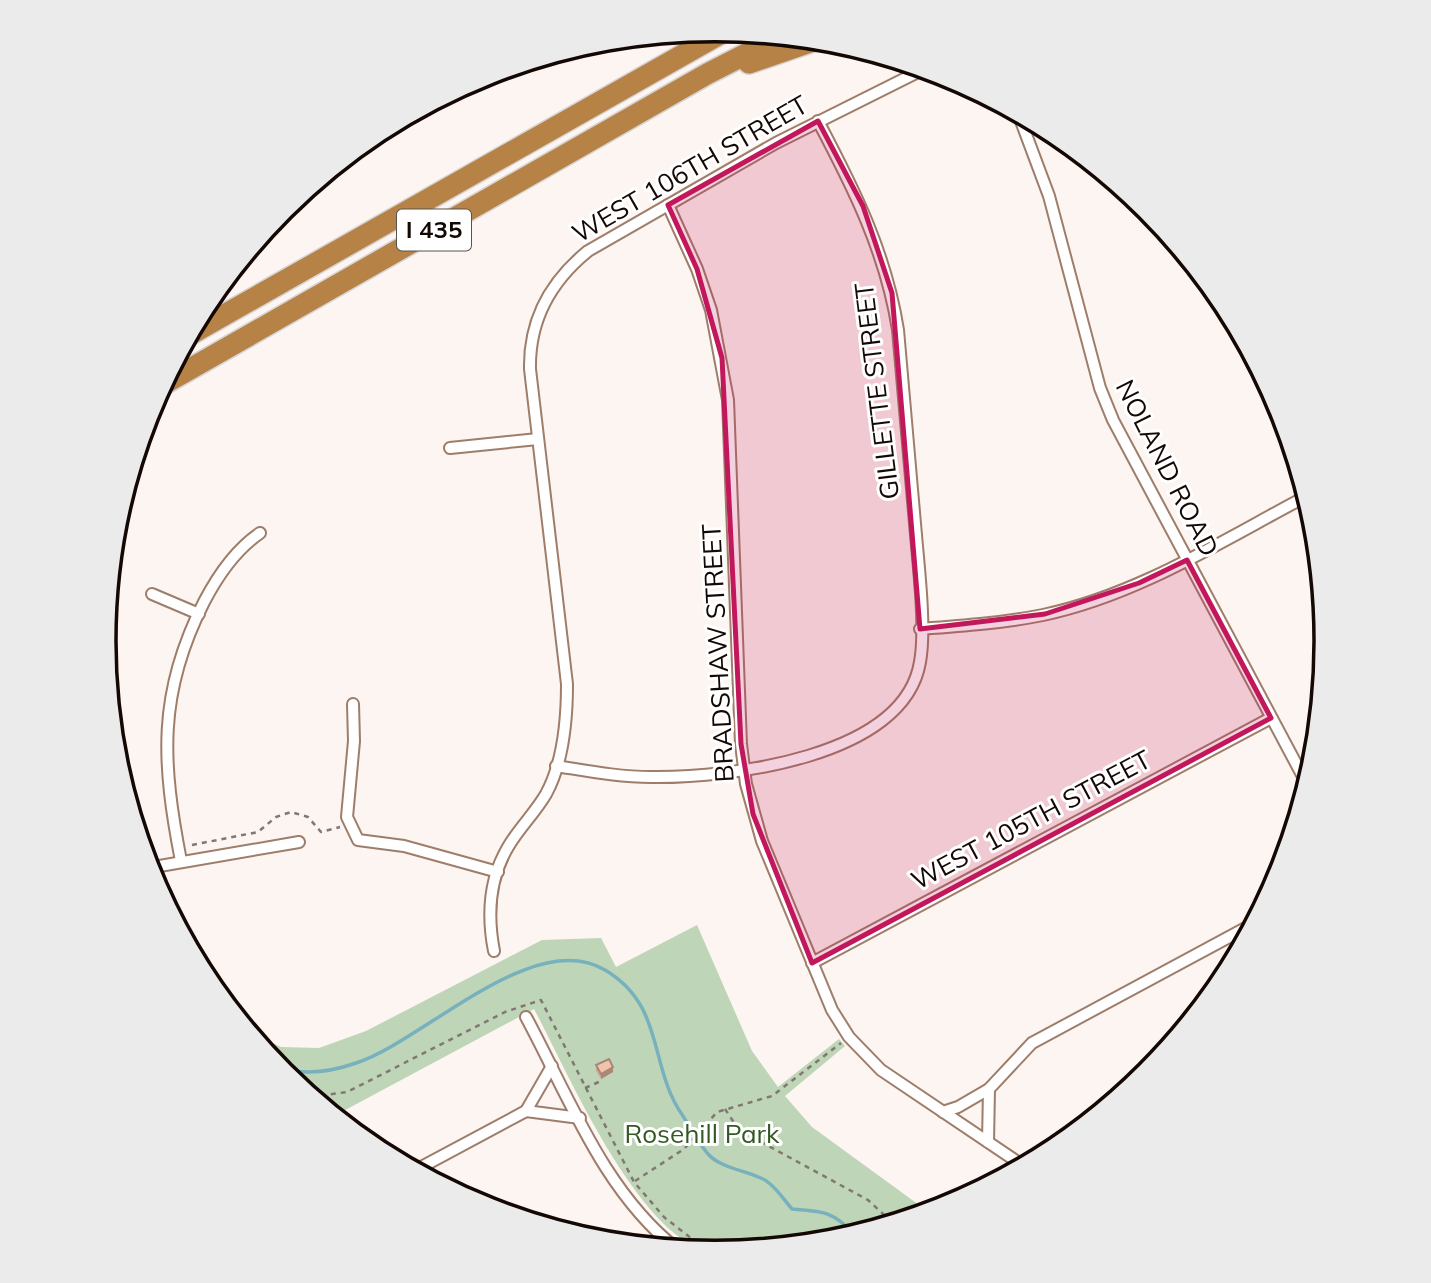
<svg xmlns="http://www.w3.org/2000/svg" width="1431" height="1283" viewBox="0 0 1431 1283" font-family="Mulish,sans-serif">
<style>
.green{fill:#bfd5b7}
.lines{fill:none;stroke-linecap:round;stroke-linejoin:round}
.stream{stroke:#77b1bd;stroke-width:3.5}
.minor-casing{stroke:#9e7d6a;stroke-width:14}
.motorway-casing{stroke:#d5d3d2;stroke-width:24}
.path{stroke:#817773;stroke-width:2.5;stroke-dasharray:5 5;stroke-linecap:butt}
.minor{stroke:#fff;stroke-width:10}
.motorway{stroke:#b68246;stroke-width:21}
.wall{fill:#cfa892}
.shaded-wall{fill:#a98877}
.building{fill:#f1c3aa;stroke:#a98877;stroke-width:2}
.marked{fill:#c2185b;fill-opacity:0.2;stroke:#c2185b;stroke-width:5;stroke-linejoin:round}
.labels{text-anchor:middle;stroke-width:6;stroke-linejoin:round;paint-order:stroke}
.shield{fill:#fff;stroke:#5a524f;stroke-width:2}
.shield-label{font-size:24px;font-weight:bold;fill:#140804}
.street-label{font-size:26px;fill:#140804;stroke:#fff}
.park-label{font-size:26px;fill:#335923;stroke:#fff}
.rim{fill:none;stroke:#140804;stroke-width:3.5}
</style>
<rect width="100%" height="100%" fill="#fcf5f1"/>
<!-- green -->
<path class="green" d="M 697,925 L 752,1051 L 778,1087 L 839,1039 L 845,1046 L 785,1096 L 812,1127 L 930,1213 L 834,1242 L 716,1253 C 641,1246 567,1070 534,1009 L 334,1116 L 283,1074 L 248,1031 L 281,1047 L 319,1048 L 366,1031 L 542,940 L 601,938 L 616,967 Z"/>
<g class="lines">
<!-- stream -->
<path class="stream" d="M 278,1068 C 304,1075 331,1072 356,1063 C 424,1041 533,927 605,970 C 666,1006 648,1067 683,1116 C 689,1126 702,1148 709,1155 C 721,1168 748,1171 763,1179 C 774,1184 784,1200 792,1209 C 823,1211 833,1211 855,1235"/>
<!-- minor casing -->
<g class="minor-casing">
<g id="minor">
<path d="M 1018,113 L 1049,196 L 1100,388 L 1113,420 L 1308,786"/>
<path d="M 668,205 L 697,269 L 711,310 L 728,400 L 741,744 L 746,784 L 762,841 L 832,1010 L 849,1037 L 881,1070 L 1025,1167"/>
<path d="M 450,448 L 538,439"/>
<path d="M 152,594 L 199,614"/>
<path d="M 920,629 C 961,626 1003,623 1043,615 C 1138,595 1223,540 1307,496"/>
<path d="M 353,704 L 354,741 L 347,817 L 358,840 L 404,846 L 498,872"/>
<path d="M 556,766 C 588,771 619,777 651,777 C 728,778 904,758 920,662 C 926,629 919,570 916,535 C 910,467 904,398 898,330 C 886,253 854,189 818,121"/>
<path d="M 181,861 C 162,763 157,694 204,602 C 218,575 235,550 260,533"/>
<path d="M 148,868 L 299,842"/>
<path d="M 494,951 C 487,915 489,879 508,847 C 519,828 535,813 546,794 C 563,763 567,720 567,684 L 530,369 C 529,319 551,281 588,251 L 776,143 L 924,69"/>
<path d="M 812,963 L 1271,718"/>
<path d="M 526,1017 C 569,1097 604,1192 677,1249"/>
<path d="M 526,1111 L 580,1118"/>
<path d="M 943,1112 L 958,1107 L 989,1089 L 1032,1043 L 1255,923"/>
<path d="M 988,1142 L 989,1089"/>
<path d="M 414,1171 L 526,1111 L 552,1066"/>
</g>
</g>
<!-- motorway casing -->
<g class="motorway-casing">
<g id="motorway">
<path d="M 749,63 L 816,40"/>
<path d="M 189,335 L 725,31"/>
<path d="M 162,385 L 707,74 L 781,36"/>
</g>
</g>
<!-- path -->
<g class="path">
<path d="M 192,845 L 258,832 L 276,817 L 291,812 L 308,817 L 321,832 L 340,827"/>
<path d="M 585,1088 L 601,1081"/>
<path d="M 311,1097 L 347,1092 L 505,1012 L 541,1000 L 634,1182 L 664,1217 L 710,1253"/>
<path d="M 725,1109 L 739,1130 L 868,1200 L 894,1224"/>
<path d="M 635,1181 L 684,1149 L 717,1112 L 772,1096 L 841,1043"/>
</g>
<!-- minor -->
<use href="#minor" class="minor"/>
<!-- motorway -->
<use href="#motorway" class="motorway"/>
</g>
<!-- wall -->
<path class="wall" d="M 596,1065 L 613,1072 L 601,1079 L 596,1071 Z"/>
<!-- shaded-wall -->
<path class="shaded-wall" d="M 613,1067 L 613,1072 L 601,1079 L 601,1074 Z"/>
<!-- building -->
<path class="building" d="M 609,1059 L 613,1067 L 601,1074 L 596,1065 Z"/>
<!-- marked area -->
<path class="marked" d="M 818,121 L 863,206 L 892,293 L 920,629 L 1045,614 L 1139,583 L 1187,560 L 1271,718 L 812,963 L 753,814 L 741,744 L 722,358 L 697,269 L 668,205 Z"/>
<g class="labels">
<!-- shield labels -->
<rect class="shield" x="397" y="209.5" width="74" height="41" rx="5"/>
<g class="shield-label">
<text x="434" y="238">I 435</text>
</g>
<!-- street labels -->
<g class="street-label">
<text transform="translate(690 169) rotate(-30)" y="9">WEST 106TH STREET</text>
<text transform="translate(877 391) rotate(-97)" y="9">GILLETTE STREET</text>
<text transform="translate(1167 468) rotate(63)" y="9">NOLAND ROAD</text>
<text transform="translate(718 653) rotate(-93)" y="9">BRADSHAW STREET</text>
<text transform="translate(1031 820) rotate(-28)" y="9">WEST 105TH STREET</text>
</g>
<!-- park labels -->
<g class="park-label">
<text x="702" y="1143">Rosehill Park</text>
</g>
</g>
<!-- crop -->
<path d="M0 0H1431V1283H0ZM116 641a599 599 0 1 1 1198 0a599 599 0 1 1-1198 0Z" fill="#ecebeb" fill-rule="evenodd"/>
<path class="rim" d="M116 641a599 599 0 1 1 1198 0a599 599 0 1 1-1198 0Z"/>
</svg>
